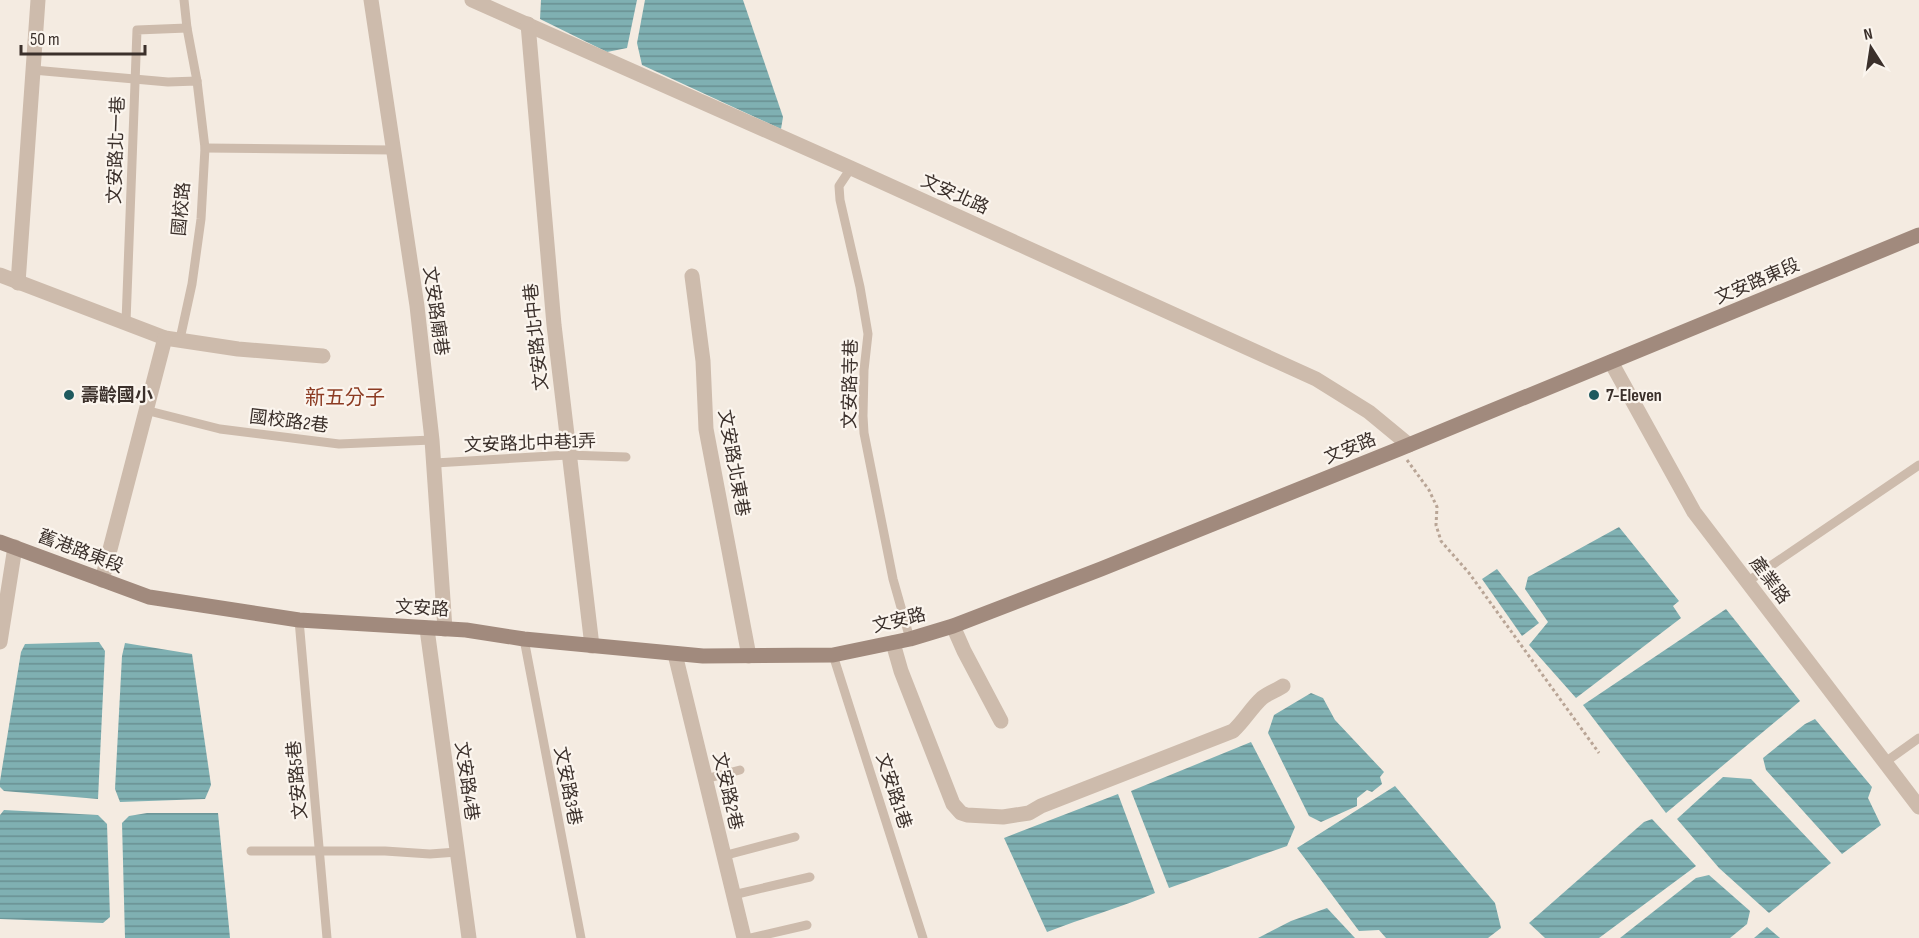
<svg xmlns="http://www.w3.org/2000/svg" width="1919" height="938" viewBox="0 0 1919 938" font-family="'Sofia Sans Condensed','Noto Sans TC',sans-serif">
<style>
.water{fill:url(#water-rules)}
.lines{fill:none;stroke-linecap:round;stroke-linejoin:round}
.path{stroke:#b9a596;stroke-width:3;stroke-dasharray:3 3;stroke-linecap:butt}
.lane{stroke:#cdbbac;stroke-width:9}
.street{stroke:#cdbbac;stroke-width:15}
.secondary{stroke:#a18a7d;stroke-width:15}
.poi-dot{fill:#1f5a5e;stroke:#fbf5ee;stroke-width:2}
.labels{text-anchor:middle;stroke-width:4.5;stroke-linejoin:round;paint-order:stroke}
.street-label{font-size:18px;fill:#3b302b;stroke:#fbf5ee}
.poi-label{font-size:18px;font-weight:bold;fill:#3b302b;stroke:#fbf5ee;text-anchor:start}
.neighbourhood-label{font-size:20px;fill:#8c3b22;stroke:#fbf5ee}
</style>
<defs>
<pattern id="water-rules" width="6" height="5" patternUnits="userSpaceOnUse" patternTransform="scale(1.5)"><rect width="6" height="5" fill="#7fb0b2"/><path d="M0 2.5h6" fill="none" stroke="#699091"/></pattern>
</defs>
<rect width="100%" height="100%" fill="#f4ebe1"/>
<!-- water -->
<g class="water">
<path d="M 541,0 L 637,0 L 627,48 L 607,52 L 540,19 Z"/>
<path d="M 645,0 L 743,0 L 783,117 L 781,129 L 642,65 L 637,43 Z"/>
<path d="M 1619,527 L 1679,601 L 1673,606 L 1681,618 L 1576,698 L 1529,645 L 1548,622 L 1525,589 L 1528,577 Z"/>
<path d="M 1497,569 L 1539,623 L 1522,636 L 1482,579 Z"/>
<path d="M 1726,609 L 1800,701 L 1666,813 L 1583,705 Z"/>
<path d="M 99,642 L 105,651 L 98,799 L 4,791 L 0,787 L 0,781 L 21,652 L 25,644 Z"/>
<path d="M 125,643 L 192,654 L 211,785 L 205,799 L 120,802 L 115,789 L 122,656 Z"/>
<path d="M 1311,693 L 1323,698 L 1335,720 L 1384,772 L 1380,777 L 1382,784 L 1372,792 L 1367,790 L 1357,798 L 1357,806 L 1321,822 L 1309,816 L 1268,733 L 1274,715 Z"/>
<path d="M 1815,719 L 1872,787 L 1868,798 L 1881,825 L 1842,854 L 1766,770 L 1763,758 L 1805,724 Z"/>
<path d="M 1251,742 L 1295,827 L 1287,846 L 1169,888 L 1131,791 Z"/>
<path d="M 1723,777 L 1751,779 L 1831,863 L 1769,913 L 1719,868 L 1677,819 Z"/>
<path d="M 1395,786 L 1495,903 L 1501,928 L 1488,938 L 1386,938 L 1379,930 L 1359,931 L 1297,848 Z"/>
<path d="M 1118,794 L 1155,893 C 1119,908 1083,918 1047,932 L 1004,838 Z"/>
<path d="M 4,810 L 98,815 L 107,824 L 110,917 L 103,923 L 0,919 L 0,815 Z"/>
<path d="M 147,813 L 218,813 L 230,938 L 125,938 L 122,823 L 129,816 Z"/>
<path d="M 1652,819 L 1696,866 L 1599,938 L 1545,938 L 1529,923 L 1644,822 Z"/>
<path d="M 1709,875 L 1750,911 L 1747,924 L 1730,938 L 1620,938 L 1696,878 Z"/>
<path d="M 1327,908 L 1355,938 L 1258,938 L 1291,921 Z"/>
<path d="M 1767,927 L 1780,938 L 1754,938 Z"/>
</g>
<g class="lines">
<!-- path -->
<path class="path" d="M 1407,460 L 1429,490 L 1437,507 L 1436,525 L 1441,541 L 1469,573 L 1599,753"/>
<!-- lane -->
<g class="lane">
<path d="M 184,0 L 187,28 L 197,81"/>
<path d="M 33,70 L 168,82 L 197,81 L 205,148 L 201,219 L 192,284 L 180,339"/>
<path d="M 205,148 L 393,150"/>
<path d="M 851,168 L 839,186 L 840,200 L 860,287 L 868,334 L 864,370 L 863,416 L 864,433 L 893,579 L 910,639"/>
<path d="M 126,322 L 137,30 L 187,28"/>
<path d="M 145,410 L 220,429 L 339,444 L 432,440"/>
<path d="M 435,463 L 568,455 L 626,457"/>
<path d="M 1747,582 L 1919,465"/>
<path d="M 299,620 L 327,938"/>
<path d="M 524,639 L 581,938"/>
<path d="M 833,655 L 923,938"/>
<path d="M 1884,763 L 1919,738"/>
<path d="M 705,779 L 740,770"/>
<path d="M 251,851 L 385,851 L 430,854 L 457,852"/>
<path d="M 723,856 L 795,837"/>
<path d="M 733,895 L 810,877"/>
<path d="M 751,938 L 807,925"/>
</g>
<!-- street -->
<g class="street">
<path d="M 371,0 L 417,306 L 432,440 L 445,629"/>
<path d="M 472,0 L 851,168 L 1316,379 L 1369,412 L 1409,445"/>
<path d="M 528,24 L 554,325 L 592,646"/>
<path d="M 0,275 L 165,338 L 238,349 L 323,356"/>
<path d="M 692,276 L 703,361 L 706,429 L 749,656"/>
<path d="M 18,283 L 38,0"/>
<path d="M 1611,362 L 1694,512 L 1919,807"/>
<path d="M 102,580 L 165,338"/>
<path d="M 953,626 L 964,651 L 1001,721"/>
<path d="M 427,629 L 469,938"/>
<path d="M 0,642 L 15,547"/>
<path d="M 893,643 L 901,671 L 953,804 L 961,813 L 967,815 L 1003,817 L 1029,813 L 1041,806 L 1233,731 C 1244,721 1251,708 1262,698 C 1268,693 1277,690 1283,686"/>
<path d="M 675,654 L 744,938"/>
</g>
<!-- secondary -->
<path class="secondary" d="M 0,542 L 149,597 L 299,620 L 466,630 L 524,639 L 703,656 L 833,655 L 910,639 L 953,626 L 1101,569 L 1399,449 L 1919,235"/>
</g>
<!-- markers -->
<g class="poi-dot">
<circle cx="69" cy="395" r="6"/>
<circle cx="1594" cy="395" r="6"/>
</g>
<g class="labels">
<!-- street labels -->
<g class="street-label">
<text transform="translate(116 150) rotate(-88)" y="6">文安路北一巷</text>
<text transform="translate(955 194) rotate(24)" y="6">文安北路</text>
<text transform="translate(181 209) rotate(-85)" y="6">國校路</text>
<text transform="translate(1757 281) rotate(-23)" y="6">文安路東段</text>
<text transform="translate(436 311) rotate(82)" y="6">文安路廟巷</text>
<text transform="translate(536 337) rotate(-96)" y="6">文安路北中巷</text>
<text transform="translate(850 384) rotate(-89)" y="6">文安路寺巷</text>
<text transform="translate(289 421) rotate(7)" y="6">國校路2巷</text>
<text transform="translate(530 443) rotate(-2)" y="6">文安路北中巷1弄</text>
<text transform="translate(1350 448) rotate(-22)" y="6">文安路</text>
<text transform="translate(734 463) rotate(80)" y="6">文安路北東巷</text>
<text transform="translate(81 551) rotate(21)" y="6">舊港路東段</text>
<text transform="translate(1770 580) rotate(53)" y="6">產業路</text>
<text transform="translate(422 608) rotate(3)" y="6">文安路</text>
<text transform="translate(899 620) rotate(-14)" y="6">文安路</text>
<text transform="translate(297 780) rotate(-95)" y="6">文安路5巷</text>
<text transform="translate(467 781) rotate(82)" y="6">文安路4巷</text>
<text transform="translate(568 786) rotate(79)" y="6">文安路3巷</text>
<text transform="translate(728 791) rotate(77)" y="6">文安路2巷</text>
<text transform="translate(894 791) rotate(72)" y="6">文安路1巷</text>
</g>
<!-- poi labels -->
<g class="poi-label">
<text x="81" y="401">壽齡國小</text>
<text x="1606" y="401">7-Eleven</text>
</g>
<!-- neighbourhood labels -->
<g class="neighbourhood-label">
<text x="345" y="404">新五分子</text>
</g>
</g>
<!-- north arrow -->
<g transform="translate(1871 48) rotate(348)" stroke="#fbf5ee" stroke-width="4.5" paint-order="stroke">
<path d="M0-4.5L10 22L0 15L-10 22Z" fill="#3b302b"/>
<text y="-9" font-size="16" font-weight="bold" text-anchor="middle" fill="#3b302b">N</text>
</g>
<!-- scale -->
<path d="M21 45v9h124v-9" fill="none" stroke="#3b302b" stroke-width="3"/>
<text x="30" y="45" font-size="18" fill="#3b302b" stroke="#fbf5ee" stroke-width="4.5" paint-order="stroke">50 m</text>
</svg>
